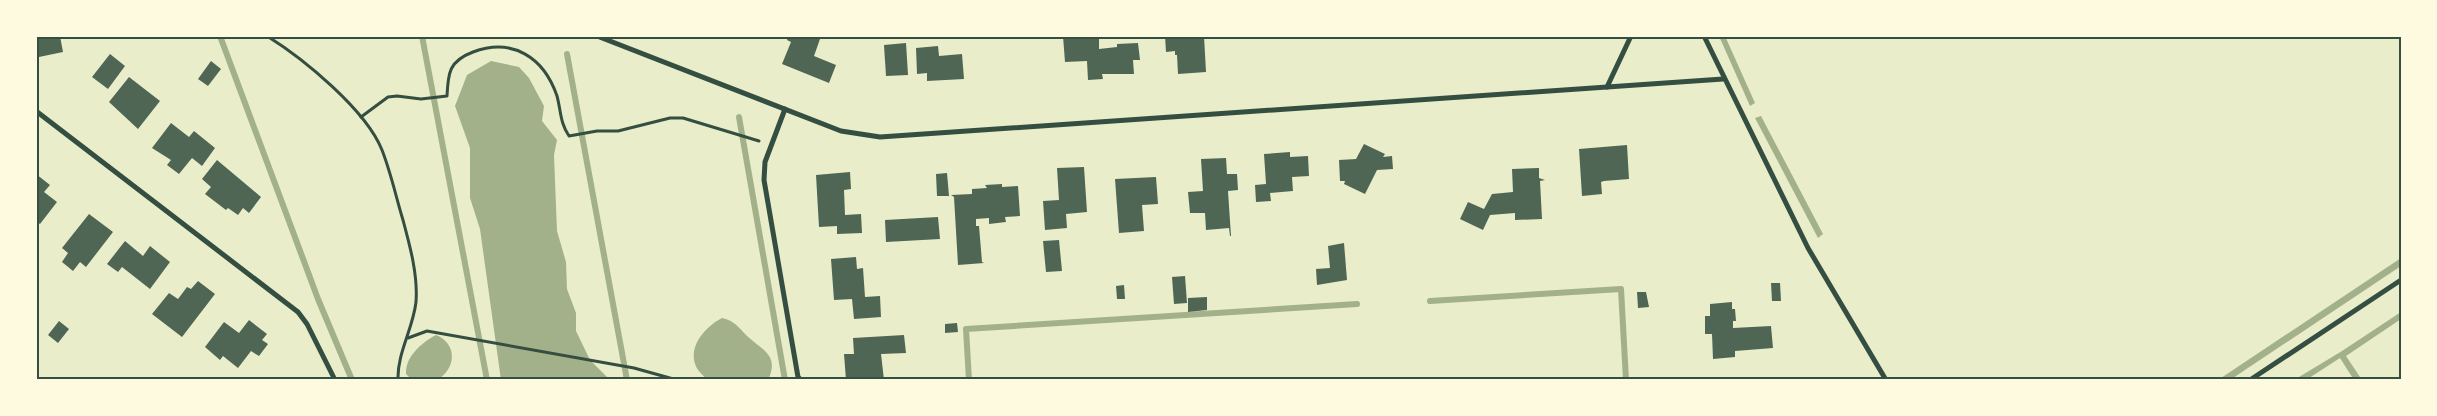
<svg xmlns="http://www.w3.org/2000/svg" width="2437" height="416" viewBox="0 0 2437 416" font-family="'Work Sans',sans-serif">
<style>
.water{fill:#a3b18a}
.lines{fill:none;stroke-linecap:round;stroke-linejoin:round}
.stream{stroke:#a3b18a;stroke-width:6}
.building{fill:#4f6655}
.path{stroke:#344e41;stroke-width:3}
.minor{stroke:#344e41;stroke-width:5}
.neatline{fill:none;stroke:#344e41;stroke-width:2}
</style>
<rect width="100%" height="100%" fill="#e9edc9"/>
<!-- water -->
<g class="water">
<path d="M 1719,36 L 1725,36 L 1755,103 L 1750,106 Z"/>
<path d="M 491,61 L 519,67 L 529,78 L 544,106 L 542,121 L 557,140 L 554,155 L 557,231 L 566,262 L 567,289 L 576,313 L 576,331 L 590,360 L 610,380 L 501,380 L 480,229 L 470,198 L 470,148 L 455,106 L 467,75 Z"/>
<path d="M 1761,116 L 1823,234 L 1818,238 L 1755,118 Z"/>
<path d="M 2401,258 L 2401,266 L 2230,380 L 2218,380 Z"/>
<path d="M 2401,312 L 2401,319 L 2346,356 L 2362,380 L 2354,380 L 2340,358 L 2306,380 L 2294,380 L 2342,351 Z"/>
<path d="M 722,318 C 735,321 738,327 747,336 C 762,350 780,355 768,380 C 753,380 722,383 710,380 C 705,379 701,373 698,370 C 685,350 704,327 722,318 Z"/>
<path d="M 436,335 C 458,344 456,369 437,380 L 412,380 L 406,374 C 405,357 421,343 436,335 Z"/>
</g>
<g class="lines">
<!-- stream -->
<g class="stream">
<path d="M 220,36 L 318,299 L 352,380"/>
<path d="M 422,36 L 487,380"/>
<path d="M 567,54 L 627,380"/>
<path d="M 739,117 L 785,380"/>
<path d="M 1430,301 L 1621,289 L 1626,380"/>
<path d="M 969,380 L 966,329 L 1357,304"/>
</g>
</g>
<!-- building -->
<g class="building">
<path d="M 36,36 L 60,36 L 63,52 L 39,57 Z"/>
<path d="M 788,36 L 812,36 L 820,39 L 814,56 L 836,65 L 829,83 L 782,64 L 791,42 L 787,40 Z"/>
<path d="M 1063,36 L 1099,36 L 1099,49 L 1117,47 L 1117,44 L 1138,43 L 1140,60 L 1133,60 L 1134,74 L 1102,74 L 1103,79 L 1088,80 L 1087,61 L 1065,62 Z"/>
<path d="M 1165,36 L 1204,36 L 1206,72 L 1178,74 L 1177,55 L 1175,55 L 1175,51 L 1166,52 Z"/>
<path d="M 906,43 L 908,75 L 886,76 L 884,45 Z"/>
<path d="M 938,46 L 939,56 L 962,54 L 964,79 L 927,81 L 927,73 L 917,74 L 916,48 Z"/>
<path d="M 110,54 L 125,66 L 108,89 L 92,77 Z"/>
<path d="M 211,61 L 221,69 L 208,86 L 198,79 Z"/>
<path d="M 129,77 L 160,101 L 138,129 L 109,102 Z"/>
<path d="M 171,123 L 189,137 L 194,131 L 215,148 L 202,166 L 192,158 L 179,174 L 167,165 L 171,160 L 152,148 Z"/>
<path d="M 1364,144 L 1385,154 L 1383,157 L 1392,156 L 1393,169 L 1377,170 L 1365,194 L 1344,184 L 1345,181 L 1340,181 L 1339,160 L 1356,159 Z"/>
<path d="M 1627,145 L 1629,179 L 1604,181 L 1601,182 L 1602,194 L 1582,196 L 1579,149 Z"/>
<path d="M 1290,152 L 1290,157 L 1308,156 L 1309,176 L 1292,177 L 1293,191 L 1270,193 L 1271,201 L 1256,202 L 1255,185 L 1266,184 L 1264,154 Z"/>
<path d="M 1226,158 L 1227,174 L 1237,174 L 1238,190 L 1228,191 L 1231,236 L 1230,236 L 1229,228 L 1206,230 L 1205,213 L 1190,213 L 1188,192 L 1203,191 L 1201,159 Z"/>
<path d="M 217,160 L 261,197 L 249,213 L 243,208 L 238,215 L 228,208 L 226,210 L 205,194 L 211,187 L 202,179 Z"/>
<path d="M 1084,167 L 1087,212 L 1066,214 L 1067,228 L 1045,230 L 1043,201 L 1059,200 L 1057,168 Z"/>
<path d="M 1539,168 L 1539,178 L 1545,180 L 1540,181 L 1542,219 L 1515,220 L 1515,213 L 1490,215 L 1483,230 L 1460,219 L 1468,202 L 1484,209 L 1492,194 L 1513,192 L 1512,169 Z"/>
<path d="M 850,172 L 851,189 L 844,190 L 845,215 L 861,214 L 862,233 L 837,234 L 837,226 L 819,227 L 816,175 Z"/>
<path d="M 947,173 L 949,196 L 937,196 L 936,174 Z"/>
<path d="M 36,174 L 50,185 L 44,192 L 57,202 L 40,224 L 36,221 Z"/>
<path d="M 1156,177 L 1158,204 L 1142,205 L 1144,231 L 1119,233 L 1115,179 Z"/>
<path d="M 1002,184 L 1002,187 L 1018,186 L 1020,216 L 1005,217 L 1006,222 L 989,224 L 989,218 L 976,219 L 976,226 L 979,226 L 982,262 L 984,263 L 958,265 L 954,197 L 951,195 L 972,194 L 972,189 L 987,188 L 985,185 Z"/>
<path d="M 89,214 L 113,232 L 86,267 L 80,262 L 73,271 L 62,262 L 68,253 L 62,248 Z"/>
<path d="M 938,217 L 940,239 L 886,242 L 885,220 Z"/>
<path d="M 1059,240 L 1062,271 L 1046,272 L 1043,241 Z"/>
<path d="M 125,241 L 143,256 L 150,246 L 170,262 L 150,289 L 122,267 L 118,272 L 107,264 Z"/>
<path d="M 1344,243 L 1347,280 L 1317,285 L 1316,269 L 1330,268 L 1328,246 Z"/>
<path d="M 856,257 L 857,269 L 863,268 L 865,297 L 880,296 L 881,317 L 854,319 L 852,299 L 834,300 L 831,259 Z"/>
<path d="M 1185,276 L 1187,303 L 1174,304 L 1172,277 Z"/>
<path d="M 198,281 L 215,294 L 182,337 L 152,314 L 169,293 L 178,299 L 187,287 L 191,289 Z"/>
<path d="M 1771,283 L 1780,283 L 1781,301 L 1772,301 Z"/>
<path d="M 1124,285 L 1125,299 L 1117,299 L 1116,286 Z"/>
<path d="M 1637,292 L 1646,292 L 1649,307 L 1638,308 Z"/>
<path d="M 1207,297 L 1207,310 L 1188,312 L 1188,298 Z"/>
<path d="M 1732,302 L 1732,309 L 1735,309 L 1736,321 L 1733,321 L 1733,328 L 1771,326 L 1773,348 L 1735,351 L 1735,357 L 1713,359 L 1712,334 L 1705,334 L 1705,316 L 1710,316 L 1710,304 Z"/>
<path d="M 249,320 L 267,334 L 262,340 L 268,344 L 259,356 L 251,351 L 238,368 L 223,356 L 220,360 L 205,347 L 224,322 L 239,333 Z"/>
<path d="M 59,321 L 69,329 L 58,343 L 48,335 Z"/>
<path d="M 957,323 L 958,332 L 945,333 L 945,324 Z"/>
<path d="M 904,335 L 906,353 L 881,354 L 884,380 L 846,380 L 844,354 L 854,354 L 853,338 Z"/>
</g>
<g class="lines">
<!-- path -->
<g class="path">
<path d="M 267,36 C 304,59 366,110 382,150 C 391,173 396,197 403,220 C 410,246 418,275 416,302 C 413,329 397,353 398,380"/>
<path d="M 361,117 L 388,97 L 397,96 L 421,99 L 447,96 C 448,73 449,61 473,52 C 513,37 544,58 557,96 C 561,111 560,123 569,136 L 597,131 L 618,131 L 670,118 L 683,118 L 759,141"/>
<path d="M 408,338 L 427,331 L 634,368 L 677,380"/>
</g>
<!-- minor -->
<g class="minor">
<path d="M 597,36 L 841,131 L 880,137 L 1723,79"/>
<path d="M 1704,36 L 1808,248 L 1886,380"/>
<path d="M 1607,87 L 1631,36"/>
<path d="M 785,109 L 765,162 L 764,180 L 798,377 L 801,380"/>
<path d="M 36,111 L 298,312 L 307,324 L 335,380"/>
<path d="M 2250,380 L 2401,280"/>
</g>
</g>
<!-- border -->
<rect width="2437" height="416" fill="none" stroke="#fefae0" stroke-width="75"/>
<rect x="38" y="38" width="2362" height="340" class="neatline"/>
</svg>
